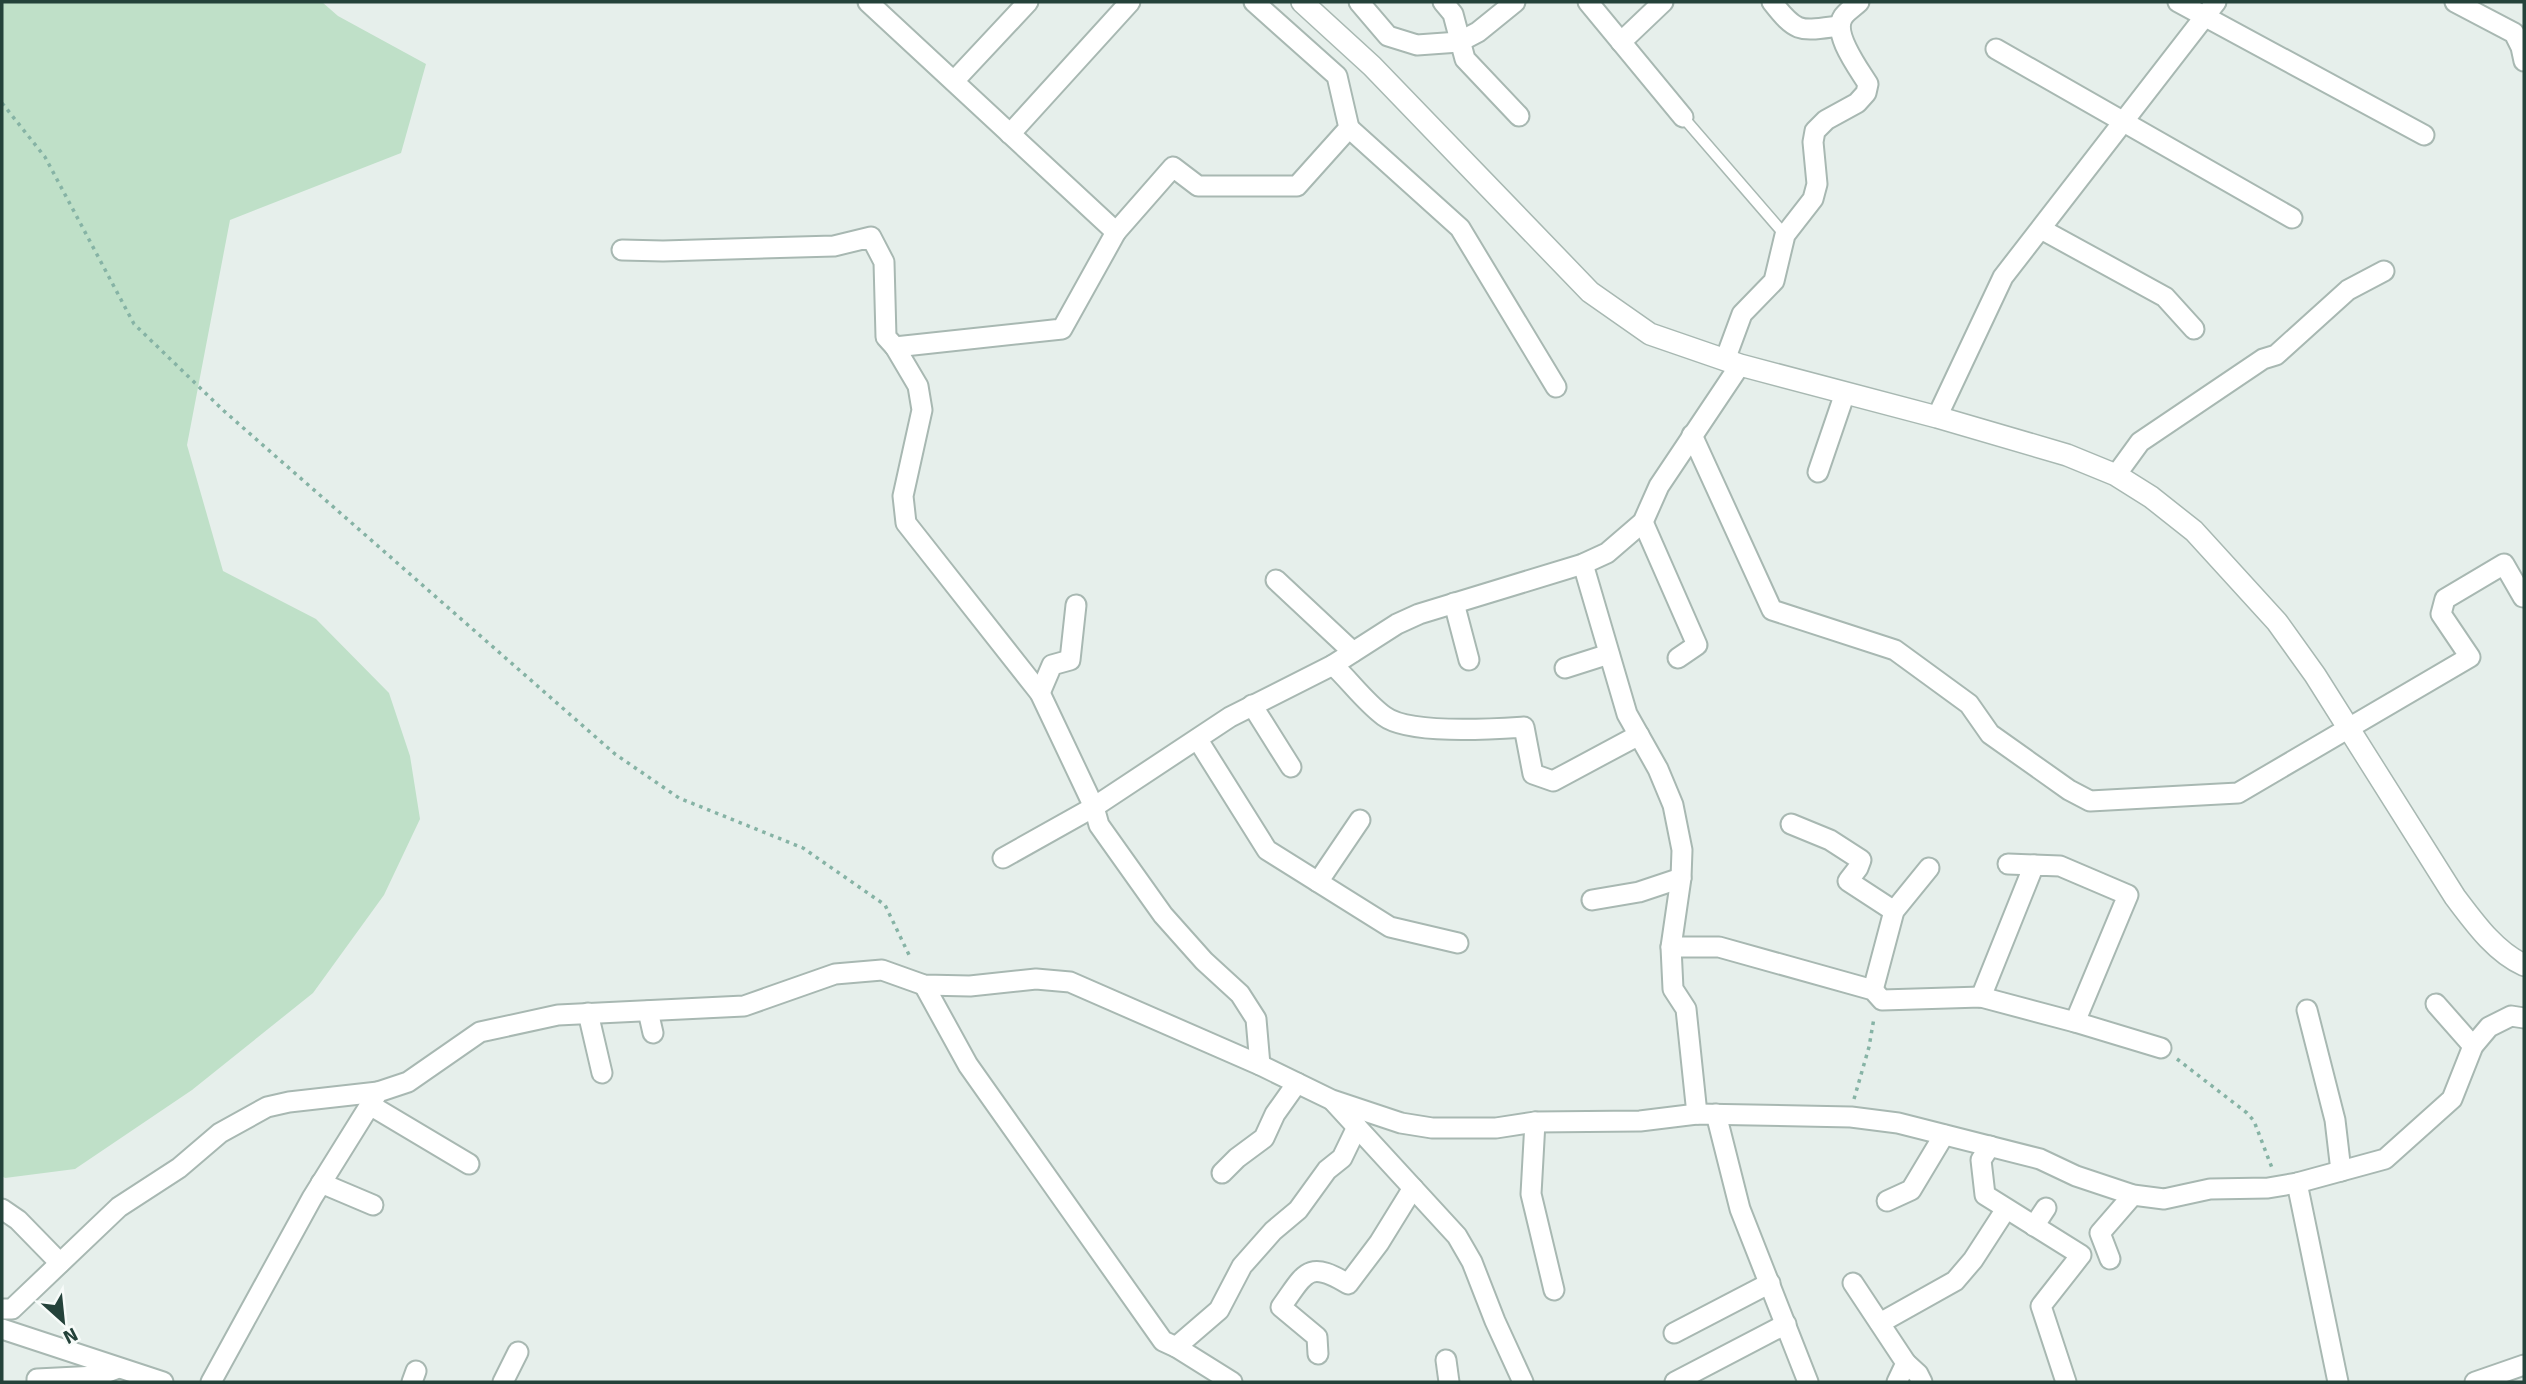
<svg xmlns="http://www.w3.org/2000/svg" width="2526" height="1384" viewBox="0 0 2526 1384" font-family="Signika,sans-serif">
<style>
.green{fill:#bfe0c8}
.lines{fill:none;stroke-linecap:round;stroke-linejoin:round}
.service-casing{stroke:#a8b8b2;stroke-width:13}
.minor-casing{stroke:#a8b8b2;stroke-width:23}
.tertiary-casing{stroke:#a8b8b2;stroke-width:24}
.path{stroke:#86b3a5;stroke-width:3.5;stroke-dasharray:3.5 5;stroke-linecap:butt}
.service{stroke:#fff;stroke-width:10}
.minor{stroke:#fff;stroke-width:19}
.tertiary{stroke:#fff;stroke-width:21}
</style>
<rect width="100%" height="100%" fill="#e6efeb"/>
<!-- green -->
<path class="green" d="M 2,2 L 322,2 L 338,16 L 426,64 L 401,153 L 230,220 L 187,445 L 223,571 L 316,619 L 389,693 L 410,756 L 420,819 L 384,895 L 313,993 L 192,1090 L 75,1169 L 5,1178 L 2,1176 Z"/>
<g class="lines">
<!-- service casing -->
<g class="service-casing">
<path id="service" d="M 1683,117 L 1785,235"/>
</g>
<!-- minor casing -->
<g class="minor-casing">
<g id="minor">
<path d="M 868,2 L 1116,232 L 1062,329 L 895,347"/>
<path d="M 1359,2 L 1388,36 L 1417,45 L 1459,42 L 1478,32 L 1515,2"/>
<path d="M 1443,2 L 1453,14 L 1465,59 L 1519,116"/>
<path d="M 1588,2 L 1683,117"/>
<path d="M 1772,2 C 1797,34 1800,31 1839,26"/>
<path d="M 2178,2 L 2424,135"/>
<path d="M 2455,2 L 2514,33 L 2521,47 L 2524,61"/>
<path d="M 1621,42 L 1663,2"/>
<path d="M 1996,49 L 2292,218"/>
<path d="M 954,81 L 1028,2"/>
<path d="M 1349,128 L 1460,228 L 1556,387"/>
<path d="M 1010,134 L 1130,2"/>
<path d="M 2041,229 L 2165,297 L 2194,329"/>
<path d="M 1116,232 L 1173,167 L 1198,186 L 1297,186 L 1349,128 L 1337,76 L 1254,2"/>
<path d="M 622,250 L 663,251 L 834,246 L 871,237 L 884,262 L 886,337 L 895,347 L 918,386 L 922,410 L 903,496 L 906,523 L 1040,693 L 1094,807 L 1099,825 L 1163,915 L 1204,961 L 1240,994 L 1256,1019 L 1260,1065"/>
<path d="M 1725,360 L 1742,314 L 1774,281 L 1785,235 L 1813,199 L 1817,184 L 1813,142 L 1815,131 L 1826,120 L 1857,103 L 1866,93 L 1868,84 C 1859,69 1832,34 1843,17 C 1846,12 1854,7 1859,2"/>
<path d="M 1937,417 L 2003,277 L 2216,2"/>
<path d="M 1692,435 L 1772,610 L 1895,650 L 1969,704 L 1990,734 L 2069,790 L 2090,801 L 2238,793 L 2470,657 L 2441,614 L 2445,599 L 2504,564 L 2523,597"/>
<path d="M 1818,472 L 1845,393"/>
<path d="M 2116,475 L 2140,442 L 2263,359 L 2276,355 L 2348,290 L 2384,271"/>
<path d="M 1643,522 L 1697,645 L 1678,658"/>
<path d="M 1583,564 L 1627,714 L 1658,769 L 1673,805 L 1682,850 L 1681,878 L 1671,947 L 1673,989 L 1686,1009 L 1697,1114"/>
<path d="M 1276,580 L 1353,652"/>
<path d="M 1454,603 L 1469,660"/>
<path d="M 1333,665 C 1350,681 1365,702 1384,716 C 1409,735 1493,729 1524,727 L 1533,774 L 1553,781 L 1639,735"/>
<path d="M 1565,668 L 1609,654"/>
<path d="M 1040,693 L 1052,665 L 1070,660 L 1076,605"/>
<path d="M 1252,705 L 1291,767"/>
<path d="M 1198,740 L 1267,850 L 1390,927 L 1458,943"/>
<path d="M 1791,824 L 1830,840 L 1861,860 L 1858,868 L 1848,881 L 1894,911"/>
<path d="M 1003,858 L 1094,807 L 1230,717 L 1333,665 L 1397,624 L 1419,614 L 1583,564 L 1607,553 L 1643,522 L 1659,486 L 1740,365"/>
<path d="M 2008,864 L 2034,865"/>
<path d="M 1318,882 L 1360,820"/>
<path d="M 1592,900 L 1639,892 L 1681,878"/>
<path d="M 1671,947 L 1719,947 L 1873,990 L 1882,1000 L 1981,997 L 2075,1022 L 2161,1048"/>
<path d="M 924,985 L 968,1065 L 1163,1341 L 1176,1347 L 1232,1382"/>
<path d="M 1873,990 L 1894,911 L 1929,868"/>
<path d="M 1981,997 L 2034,865 L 2060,866 L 2128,895 L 2075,1022"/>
<path d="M 2436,1004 L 2473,1046"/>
<path d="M 2307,1010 L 2335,1120 L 2341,1171"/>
<path d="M 648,1011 L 653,1033"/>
<path d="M 588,1013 L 602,1073"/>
<path d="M 1333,1101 L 1457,1236 L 1472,1262 L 1495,1321 L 1523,1382"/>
<path d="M 370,1105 L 469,1164"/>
<path d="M 1716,1114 L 1740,1209 L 1808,1382"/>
<path d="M 1535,1122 L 1531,1194 L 1554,1290"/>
<path d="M 1990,1146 L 1981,1160 L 1985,1195 L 2081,1255 L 2041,1306 L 2066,1382"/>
<path d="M 1222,1173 L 1237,1158 L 1264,1138 L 1275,1114 L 1297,1083"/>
<path d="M 321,1183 L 373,1205"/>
<path d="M 2297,1183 L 2338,1382"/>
<path d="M 1887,1201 L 1911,1190 L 1944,1135"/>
<path d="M 2,1209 L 18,1220 L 60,1263"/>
<path d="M 2034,1226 L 2046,1208"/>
<path d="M 2110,1259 L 2100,1233 L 2133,1195"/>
<path d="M 1853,1283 L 1906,1363 L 1897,1382"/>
<path d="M 2,1309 L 12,1309 L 119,1207 L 179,1168 L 220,1133 L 267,1107 L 289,1102 L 378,1092"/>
<path d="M 1880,1323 L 1955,1281 L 1973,1260 L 2006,1209"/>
<path d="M 2,1329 L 163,1382"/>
<path d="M 1674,1333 L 1770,1283"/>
<path d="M 1176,1347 L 1219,1310 L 1242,1266 L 1273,1231 L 1298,1210 L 1327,1170 L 1342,1158 L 1357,1127"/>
<path d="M 1318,1354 L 1317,1337 L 1281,1307 C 1305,1274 1307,1259 1348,1284 L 1379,1243 L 1413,1188"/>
<path d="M 1446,1360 L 1449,1382"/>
<path d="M 1906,1363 L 1918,1374 L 1922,1382"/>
<path d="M 37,1382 L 37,1379 L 97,1376 L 118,1368"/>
<path d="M 211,1382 L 312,1198 L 378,1092 L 408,1082 L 480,1032 L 558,1015 L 744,1006 L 835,974 L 882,970 L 924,985 L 970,986 L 1036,979 L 1070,982 L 1260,1065 L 1332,1100 L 1401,1123 L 1432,1128 L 1496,1128 L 1535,1122 L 1640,1121 L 1697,1114 L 1851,1117 L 1898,1123 L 2040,1159 L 2076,1176 L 2133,1195 L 2164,1199 L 2210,1189 L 2268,1188 L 2297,1183 L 2385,1159 L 2452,1099 L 2473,1046 L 2489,1027 L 2511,1016 L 2524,1018"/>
<path d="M 412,1382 L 416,1371"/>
<path d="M 503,1382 L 518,1352"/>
<path d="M 1675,1382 L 1786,1324"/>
<path d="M 2475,1382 L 2524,1365"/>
</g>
</g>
<!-- tertiary casing -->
<g class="tertiary-casing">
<path id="tertiary" d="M 1302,2 L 1372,66 L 1590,292 L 1650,334 L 1740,365 L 1937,417 L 2067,455 L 2116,475 L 2151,497 L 2194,531 L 2277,622 L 2315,675 L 2455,897 C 2474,922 2495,952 2524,965"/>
</g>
<!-- path -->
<g class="path">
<path d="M 2,103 L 45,157 L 134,324 L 224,411 L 615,754 L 679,798 L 803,848 L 885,905 L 911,959"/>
<path d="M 2177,1059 L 2247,1113 L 2254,1121 L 2272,1168"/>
<path d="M 1854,1099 L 1869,1047 L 1874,1018"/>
</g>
<!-- service -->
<use href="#service" class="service"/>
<!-- minor -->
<use href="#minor" class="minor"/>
<!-- tertiary -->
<use href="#tertiary" class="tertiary"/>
</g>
<!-- border -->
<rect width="2526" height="1384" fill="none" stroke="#24423a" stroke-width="7"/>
<!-- north arrow -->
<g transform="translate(63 1321) rotate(153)" stroke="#f7fbf9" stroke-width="5" paint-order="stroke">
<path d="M0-5L12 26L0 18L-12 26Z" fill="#24423a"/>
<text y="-10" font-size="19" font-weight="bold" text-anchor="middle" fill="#24423a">N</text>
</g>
</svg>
